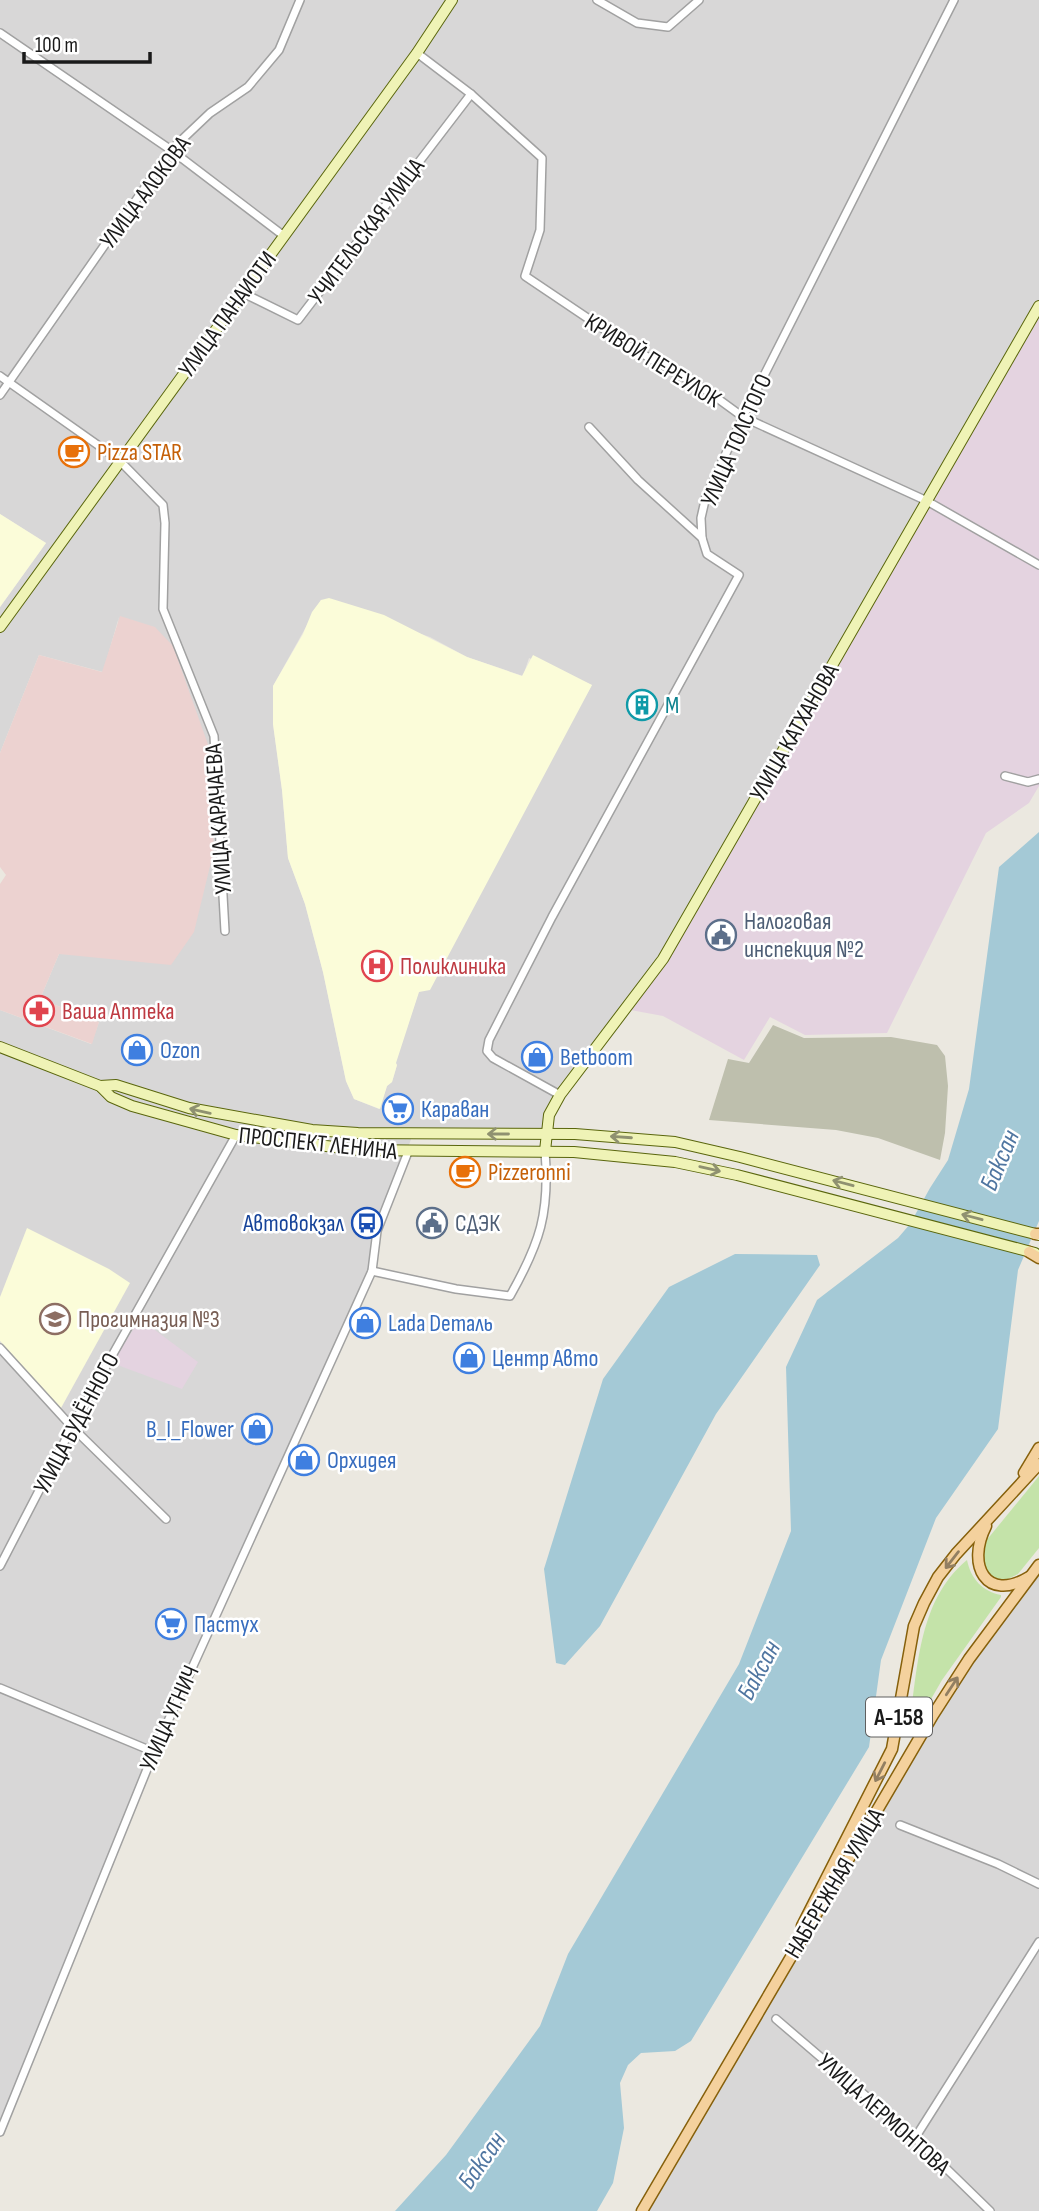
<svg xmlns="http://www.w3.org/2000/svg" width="1039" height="2211" viewBox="0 0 1039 2211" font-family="'Sofia Sans Condensed',sans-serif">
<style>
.residential{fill:#d8d7d7;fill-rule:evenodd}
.commercial{fill:#ecd2d0}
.industrial{fill:#e4d3e0}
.education{fill:#fbfcd9}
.construction{fill:#bebfad}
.grass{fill:#c4e3a9}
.water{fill:#a4c9d6}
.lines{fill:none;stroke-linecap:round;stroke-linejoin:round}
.street-casing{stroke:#a1a1a1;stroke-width:10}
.secondary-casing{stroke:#5a660d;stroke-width:12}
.primary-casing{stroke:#86600b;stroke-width:13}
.street{stroke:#fff;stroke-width:7}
.secondary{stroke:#eff3b6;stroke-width:10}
.primary{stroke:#f4d19d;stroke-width:10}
.oneway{stroke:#8f9170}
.oneway2{stroke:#927f62}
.labels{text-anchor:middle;stroke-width:5;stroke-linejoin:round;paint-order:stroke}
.shield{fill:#fff;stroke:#5f5f5f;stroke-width:2}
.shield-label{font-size:23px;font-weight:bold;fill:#1a1a1a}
.street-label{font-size:24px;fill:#1a1a1a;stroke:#fff}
.food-label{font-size:24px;fill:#c56008;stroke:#fff;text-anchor:start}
.culture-label{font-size:24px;fill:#0d838f;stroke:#fff;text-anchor:start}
.service-label{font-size:24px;fill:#4e5e75;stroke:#fff;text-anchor:start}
.health-label{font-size:24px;fill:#be3a42;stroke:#fff;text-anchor:start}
.shop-label{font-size:24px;fill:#366cbe;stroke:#fff;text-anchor:start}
.transit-label{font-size:24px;fill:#164399;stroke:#fff;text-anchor:end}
.education-label{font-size:24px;fill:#785e54;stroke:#fff;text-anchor:start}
.water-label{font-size:26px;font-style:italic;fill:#5076a1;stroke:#fff}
</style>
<rect width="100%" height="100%" fill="#ebe8e0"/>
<!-- residential -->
<g class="residential">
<path d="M 0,0 L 1039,0 L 1039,306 L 663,959 L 560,1095 L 545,1134 L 413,1134 L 377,1231 L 372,1271 L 154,1752 L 0,2132 L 0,1010 L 91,1044 L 99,1022 L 40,999 L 59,954 L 119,617 L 103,672 L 39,655 L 0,753 L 0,607 L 46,543 L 0,514 ZM 321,600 L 430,637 L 467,657 L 523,676 L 529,658 L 592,685 L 419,991 L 395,1064 L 397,1065 L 392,1082 L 387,1086 L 379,1109 L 354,1099 L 346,1081 L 323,972 L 305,904 L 288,858 L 282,790 L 273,724 L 273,686 Z"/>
<path d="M 1039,1565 L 1039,2211 L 642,2211 L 933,1715 Z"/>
</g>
<!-- commercial -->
<path class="commercial" d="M 120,616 L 155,627 L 173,646 L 216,767 L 213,854 L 194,932 L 171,965 L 59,954 L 40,999 L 99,1022 L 92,1044 L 0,1010 L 0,884 L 6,875 L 0,867 L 0,753 L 39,655 L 102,672 Z"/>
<!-- industrial -->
<g class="industrial">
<path d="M 1039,306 L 1039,786 L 1029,803 L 986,833 L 887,1033 L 805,1035 L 770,1017 L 744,1060 L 663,1016 L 625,1009 L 663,959 Z"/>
<path d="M 140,1319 L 198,1362 L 182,1389 L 112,1363 Z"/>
</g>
<!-- education -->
<g class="education">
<path d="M 0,514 L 46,543 L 0,607 Z"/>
<path d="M 329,598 L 384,615 L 467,657 L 522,676 L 533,655 L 592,685 L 430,990 L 419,992 L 396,1063 L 397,1065 L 392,1082 L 387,1086 L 380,1109 L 354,1099 L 346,1081 L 323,972 L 305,904 L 288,858 L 282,790 L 273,724 L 273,686 L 303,634 L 312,612 L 321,600 Z"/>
<path d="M 27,1228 L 109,1269 L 130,1283 L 61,1408 L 0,1341 L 0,1297 Z"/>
</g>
<!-- construction -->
<path class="construction" d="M 773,1025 L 804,1038 L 891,1037 L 937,1045 L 945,1056 L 948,1086 L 945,1133 L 940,1160 L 878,1138 L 836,1130 L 709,1120 L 728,1059 L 749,1063 Z"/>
<!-- grass -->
<g class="grass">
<path d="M 1039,1476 L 1039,1548 L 1018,1574 L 1006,1580 L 994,1578 L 985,1570 L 981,1547 Z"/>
<path d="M 967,1560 C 971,1579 982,1591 1001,1595 L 1001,1597 L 942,1680 L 911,1734 L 908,1733 C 918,1674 916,1602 967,1560 Z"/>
</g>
<!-- water -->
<g class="water">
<path d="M 1039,832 L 1039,1221 L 1018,1270 L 998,1429 L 936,1518 L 881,1660 L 869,1747 L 691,2041 L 675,2051 L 641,2053 L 628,2065 L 620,2083 L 624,2128 L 613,2183 L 597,2211 L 395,2211 L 446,2155 L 540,2026 L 568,1954 L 739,1664 L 791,1531 L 786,1367 L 817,1300 L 898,1238 L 910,1224 L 930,1188 L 948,1160 L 969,1089 L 999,867 Z"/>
<path d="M 735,1254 L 817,1255 L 820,1265 L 716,1414 L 600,1626 L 565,1665 L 556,1663 L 544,1569 L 603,1379 L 669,1287 Z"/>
</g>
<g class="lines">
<!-- street casing -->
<g class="street-casing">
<g id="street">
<path d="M 597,0 L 637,23 L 668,27 L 699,0"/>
<path d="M 0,33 L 171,150 L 284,236"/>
<path d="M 417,53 L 471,94 L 542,158 L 540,230 L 525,276 L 632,348 L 706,390 L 743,417 L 927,501 L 1039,565"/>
<path d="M 243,293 L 298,320 L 471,94"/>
<path d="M 0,376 L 119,460 L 163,505 L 165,523 L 163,609 L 214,736 L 225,931"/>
<path d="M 0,395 L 171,150 L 210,113 L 248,87 L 279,50 L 300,0"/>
<path d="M 589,427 L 638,480 L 702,538"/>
<path d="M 1005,776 L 1028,782 L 1039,779"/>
<path d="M 560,1095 L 493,1058 L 487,1051 L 489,1040 L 552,917 L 739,575 L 707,554 L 702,538 L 701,518 L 706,496 L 743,417 L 954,0"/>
<path d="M 372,1271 L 456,1289 L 510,1296 C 540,1243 550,1213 545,1151"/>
<path d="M 0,1348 L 72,1427 L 166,1519"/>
<path d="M 0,1566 L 72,1427 L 236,1135"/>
<path d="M 0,1688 L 154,1752"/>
<path d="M 900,1825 L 998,1864 L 1039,1884"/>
<path d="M 776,2019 L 915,2138 L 990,2211"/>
<path d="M 0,2132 L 154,1752 L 372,1271 L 377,1231 L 408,1152"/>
<path d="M 915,2138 L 1039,1942"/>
</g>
</g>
<!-- secondary casing -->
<g class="secondary-casing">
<g id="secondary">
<path d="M 0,627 L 417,53 L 452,0"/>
<path d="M 0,1047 L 100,1086 L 111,1097 L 132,1106 L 236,1135 L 359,1150 L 574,1152 L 675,1162 L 737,1175 L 1035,1253"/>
<path d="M 100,1086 L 116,1085 L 189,1108 L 312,1130 L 358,1133 L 575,1134 L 675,1142 L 740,1157 L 1039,1235"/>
<path d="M 545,1151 L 549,1115 L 560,1095 L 663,959 L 1039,306"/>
</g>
</g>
<!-- primary casing -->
<g class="primary-casing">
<g id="primary">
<path d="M 1035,1234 L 1039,1234"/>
<path d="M 1029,1252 L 1039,1258"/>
<path d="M 1024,1473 L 1039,1448"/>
<path d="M 986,1526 C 966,1565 986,1603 1029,1577"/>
<path d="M 802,1926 L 892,1749 L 914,1626 L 924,1603 L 938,1577 L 956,1554 L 1039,1464"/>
<path d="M 642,2211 L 933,1715 L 969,1659 L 1039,1565"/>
</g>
</g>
<!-- street -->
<use href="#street" class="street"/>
<!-- secondary -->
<use href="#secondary" class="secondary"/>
<!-- primary -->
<use href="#primary" class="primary"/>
</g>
<!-- one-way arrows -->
<defs><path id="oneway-shaft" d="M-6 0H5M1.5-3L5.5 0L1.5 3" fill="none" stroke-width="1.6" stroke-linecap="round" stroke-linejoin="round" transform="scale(1.75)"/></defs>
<g class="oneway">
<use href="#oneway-shaft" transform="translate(200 1111) rotate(-167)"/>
<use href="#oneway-shaft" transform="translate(498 1134) rotate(-180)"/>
<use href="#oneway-shaft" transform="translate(621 1137) rotate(-176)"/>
<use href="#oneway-shaft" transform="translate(710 1169) rotate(13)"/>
<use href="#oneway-shaft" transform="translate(843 1183) rotate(-165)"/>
<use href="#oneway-shaft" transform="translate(972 1217) rotate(-165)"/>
</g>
<g class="oneway2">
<use href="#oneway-shaft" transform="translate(952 1560) rotate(128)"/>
<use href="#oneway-shaft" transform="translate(952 1686) rotate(-57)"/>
<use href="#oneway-shaft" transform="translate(880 1772) rotate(117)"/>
</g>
<!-- icons -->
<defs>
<g id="cafe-ring" transform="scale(1.575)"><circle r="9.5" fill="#fff" stroke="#e8710a" stroke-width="1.5"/><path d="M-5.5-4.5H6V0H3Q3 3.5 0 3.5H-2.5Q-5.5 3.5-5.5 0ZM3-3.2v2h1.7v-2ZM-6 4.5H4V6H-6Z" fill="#e8710a"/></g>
<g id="building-ring" transform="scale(1.575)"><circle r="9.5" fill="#fff" stroke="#0f9aa8" stroke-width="1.5"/><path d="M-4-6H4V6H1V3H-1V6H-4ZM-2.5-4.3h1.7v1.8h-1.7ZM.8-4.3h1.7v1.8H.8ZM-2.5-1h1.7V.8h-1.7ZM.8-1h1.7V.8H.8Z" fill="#0f9aa8"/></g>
<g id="civic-ring" transform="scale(1.575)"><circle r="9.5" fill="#fff" stroke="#5c6f8a" stroke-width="1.5"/><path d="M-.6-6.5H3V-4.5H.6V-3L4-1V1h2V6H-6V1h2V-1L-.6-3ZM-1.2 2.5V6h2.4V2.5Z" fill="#5c6f8a"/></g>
<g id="hospital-ring" transform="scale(1.575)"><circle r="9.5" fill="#fff" stroke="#e0444e" stroke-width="1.5"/><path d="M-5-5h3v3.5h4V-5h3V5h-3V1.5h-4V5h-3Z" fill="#e0444e"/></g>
<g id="pharmacy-ring" transform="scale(1.575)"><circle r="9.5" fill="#fff" stroke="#e0444e" stroke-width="1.5"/><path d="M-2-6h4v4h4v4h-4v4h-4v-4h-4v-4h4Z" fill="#e0444e"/></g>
<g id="shop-ring" transform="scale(1.575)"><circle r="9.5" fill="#fff" stroke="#3f7fe0" stroke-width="1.5"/><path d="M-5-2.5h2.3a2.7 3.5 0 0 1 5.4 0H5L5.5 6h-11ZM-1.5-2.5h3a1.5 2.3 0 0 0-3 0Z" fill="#3f7fe0"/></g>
<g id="supermarket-ring" transform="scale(1.575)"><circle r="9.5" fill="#fff" stroke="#3f7fe0" stroke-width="1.5"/><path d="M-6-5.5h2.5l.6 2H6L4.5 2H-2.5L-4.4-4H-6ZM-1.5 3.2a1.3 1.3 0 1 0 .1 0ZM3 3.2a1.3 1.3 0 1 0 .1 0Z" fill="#3f7fe0"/></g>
<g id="bus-ring" transform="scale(1.575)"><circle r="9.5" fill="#fff" stroke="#1a4fb4" stroke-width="1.5"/><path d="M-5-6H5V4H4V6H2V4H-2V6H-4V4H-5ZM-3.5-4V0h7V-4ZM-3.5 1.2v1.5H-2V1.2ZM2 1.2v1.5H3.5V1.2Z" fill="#1a4fb4"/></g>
<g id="school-ring" transform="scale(1.575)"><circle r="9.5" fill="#fff" stroke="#8d6e63" stroke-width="1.5"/><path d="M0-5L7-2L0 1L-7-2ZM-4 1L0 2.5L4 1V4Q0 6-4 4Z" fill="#8d6e63"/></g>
</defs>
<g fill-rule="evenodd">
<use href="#cafe-ring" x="74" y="452"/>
<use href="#building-ring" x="642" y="705"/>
<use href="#civic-ring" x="721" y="935"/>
<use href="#hospital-ring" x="377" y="966"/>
<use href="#pharmacy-ring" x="39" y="1011"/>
<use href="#shop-ring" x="137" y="1050"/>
<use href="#shop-ring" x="537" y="1057"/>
<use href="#supermarket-ring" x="398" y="1109"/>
<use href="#cafe-ring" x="465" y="1172"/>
<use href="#bus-ring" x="367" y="1223"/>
<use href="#civic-ring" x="432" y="1223"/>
<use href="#school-ring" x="55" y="1319"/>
<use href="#shop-ring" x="365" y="1323"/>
<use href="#shop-ring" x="469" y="1358"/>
<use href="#shop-ring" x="257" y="1429"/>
<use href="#shop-ring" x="304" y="1460"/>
<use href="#supermarket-ring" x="171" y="1624"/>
</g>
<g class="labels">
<!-- shield labels -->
<rect class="shield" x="866" y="1697.5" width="66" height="39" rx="5"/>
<g class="shield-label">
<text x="899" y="1725">А-158</text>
</g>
<!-- street labels -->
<g class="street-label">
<text transform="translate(145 192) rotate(-53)" y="8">УЛИЦА АЛОКОВА</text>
<text transform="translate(366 231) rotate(-53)" y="8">УЧИТЕЛЬСКАЯ УЛИЦА</text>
<text transform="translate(227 314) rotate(-54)" y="8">УЛИЦА ПАНАИОТИ</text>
<text transform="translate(653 360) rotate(32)" y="8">КРИВОЙ ПЕРЕУЛОК</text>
<text transform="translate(736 440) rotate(-66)" y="8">УЛИЦА ТОЛСТОГО</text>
<text transform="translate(794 732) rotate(-60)" y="8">УЛИЦА КАТХАНОВА</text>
<text transform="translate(218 819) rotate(-94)" y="8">УЛИЦА КАРАЧАЕВА</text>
<text transform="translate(318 1143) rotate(6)" y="8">ПРОСПЕКТ ЛЕНИНА</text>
<text transform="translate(76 1423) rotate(-62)" y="8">УЛИЦА БУДЁННОГО</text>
<text transform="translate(169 1718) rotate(-66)" y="8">УЛИЦА УГНИЧ</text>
<text transform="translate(834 1883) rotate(-59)" y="8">НАБЕРЕЖНАЯ УЛИЦА</text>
<text transform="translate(884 2114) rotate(42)" y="8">УЛИЦА ЛЕРМОНТОВА</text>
</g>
<!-- food labels -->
<g class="food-label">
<text x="97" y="460">Pizza STAR</text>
<text x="488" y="1180">Pizzeronni</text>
</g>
<!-- culture labels -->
<g class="culture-label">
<text x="665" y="713">М</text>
</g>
<!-- service labels -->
<g class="service-label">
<text x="744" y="929">Налоговая<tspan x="744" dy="28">инспекция №2</tspan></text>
<text x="455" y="1231">СДЭК</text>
</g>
<!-- health labels -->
<g class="health-label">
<text x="400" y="974">Поликлиника</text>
<text x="62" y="1019">Ваша Аптека</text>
</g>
<!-- shop labels -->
<g class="shop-label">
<text x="160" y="1058">Ozon</text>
<text x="560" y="1065">Betboom</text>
<text x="421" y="1117">Караван</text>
<text x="388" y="1331">Lada Dеталь</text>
<text x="492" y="1366">Центр Авто</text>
<text x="234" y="1437" text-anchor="end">B_I_Flower</text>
<text x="327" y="1468">Орхидея</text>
<text x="194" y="1632">Пастух</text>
</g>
<!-- transit labels -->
<g class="transit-label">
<text x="344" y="1231">Автовокзал</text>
</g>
<!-- education labels -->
<g class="education-label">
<text x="78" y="1327">Прогимназия №3</text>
</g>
<!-- water labels -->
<g class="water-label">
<text transform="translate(999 1160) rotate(-67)" y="9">Баксан</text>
<text transform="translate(758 1670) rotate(-62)" y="9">Баксан</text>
<text transform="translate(481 2160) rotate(-55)" y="9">Баксан</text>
</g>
</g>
<!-- scale -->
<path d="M24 52v10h126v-10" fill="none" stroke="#1a1a1a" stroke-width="3.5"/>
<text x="35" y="52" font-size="21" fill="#1a1a1a" stroke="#ffffff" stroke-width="5" paint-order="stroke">100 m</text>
</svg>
